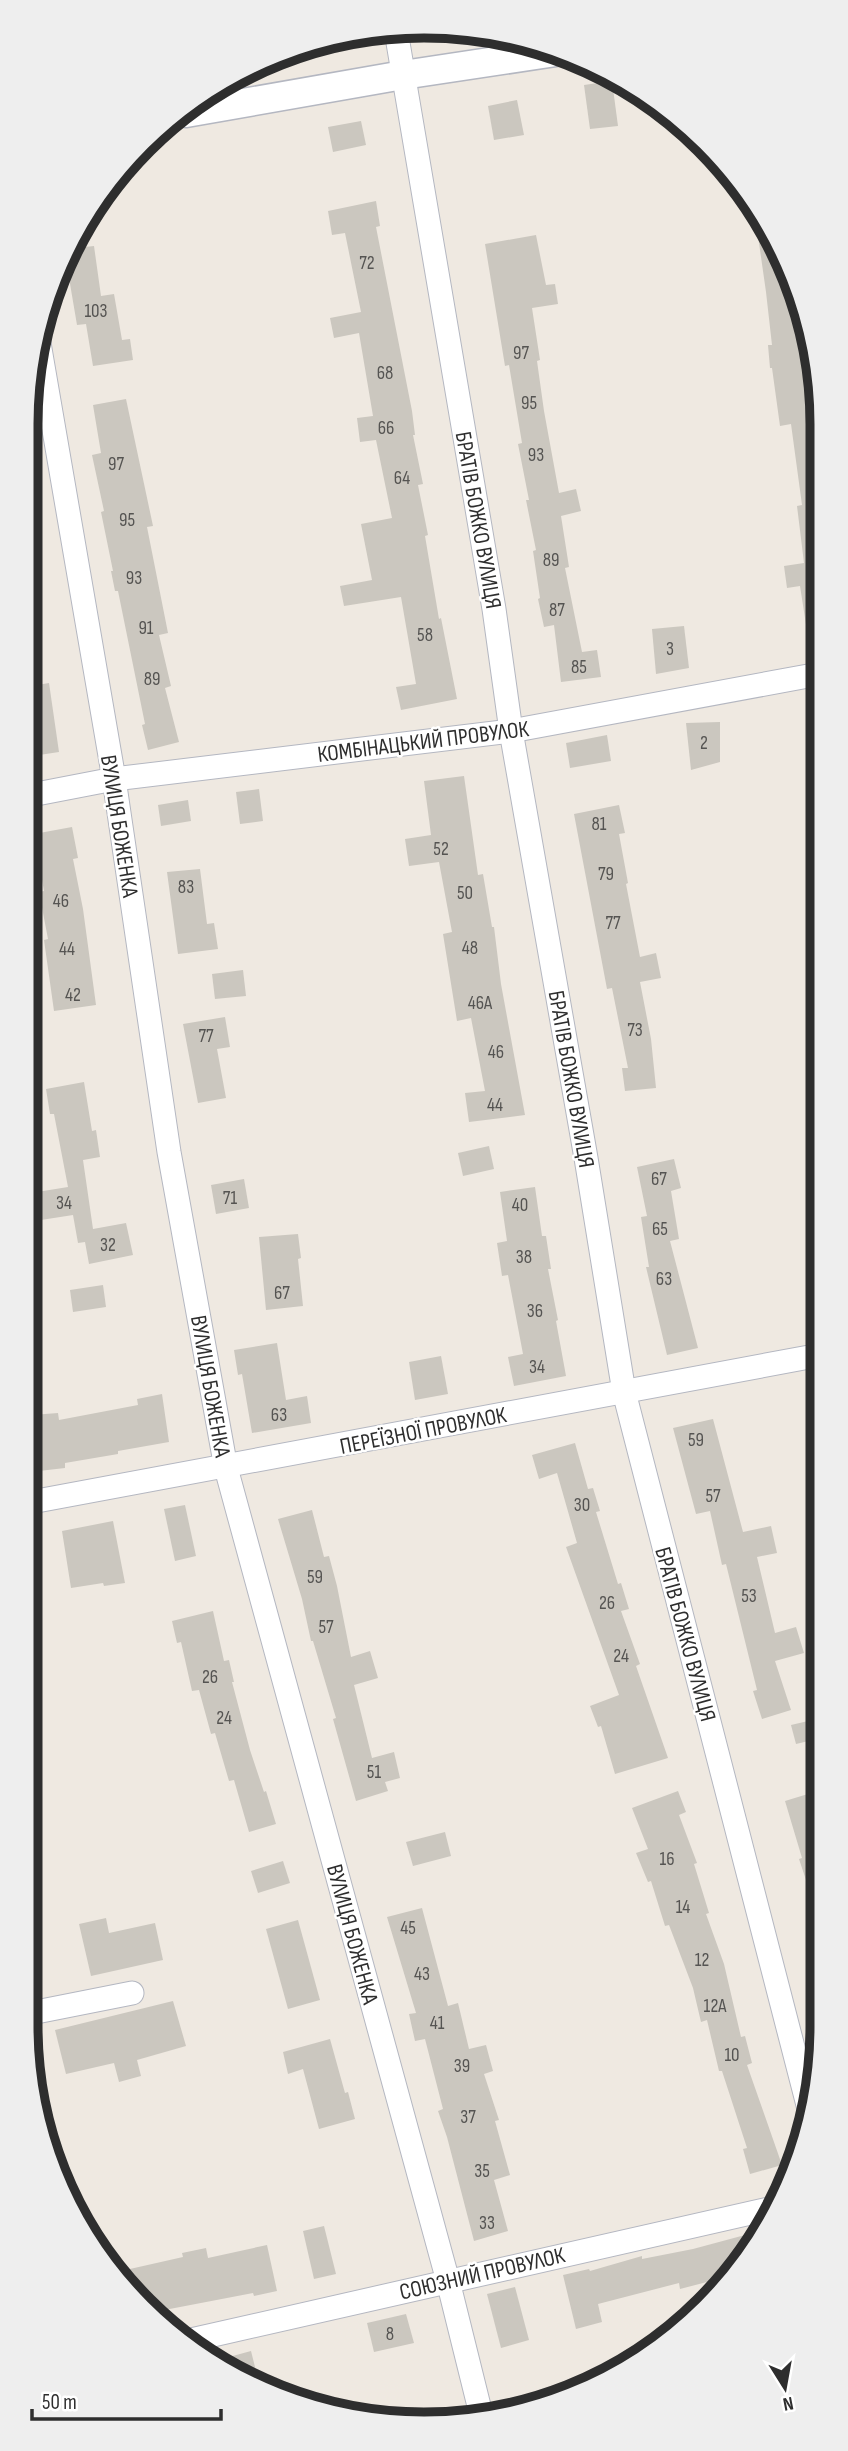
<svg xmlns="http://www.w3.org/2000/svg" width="848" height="2451" viewBox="0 0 848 2451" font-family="'Sofia Sans Condensed',sans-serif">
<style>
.building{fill:#cbc7bf}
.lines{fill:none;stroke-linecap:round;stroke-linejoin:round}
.minor-casing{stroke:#b4b7c1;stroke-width:25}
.tertiary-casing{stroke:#b4b7c1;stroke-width:31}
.minor{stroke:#fff;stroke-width:23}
.tertiary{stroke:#fff;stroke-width:28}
.labels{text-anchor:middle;stroke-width:5;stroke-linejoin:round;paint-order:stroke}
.number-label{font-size:19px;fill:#555452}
.street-label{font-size:23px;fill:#2e2e2e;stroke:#fff}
.rim{fill:none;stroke:#2e2e2e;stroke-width:9}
</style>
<rect width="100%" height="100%" fill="#efe9e1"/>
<!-- building -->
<g class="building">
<path d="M 612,81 L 618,126 L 590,129 L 584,85 Z"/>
<path d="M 517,100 L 524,135 L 494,140 L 488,106 Z"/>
<path d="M 361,121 L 366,145 L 333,152 L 328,127 Z"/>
<path d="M 376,201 L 380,226 L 376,227 L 412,411 L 415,435 L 413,435 L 423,484 L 418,485 L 428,535 L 425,536 L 439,619 L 441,618 L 457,699 L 401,710 L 396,687 L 416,684 L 401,597 L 344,606 L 340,586 L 372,580 L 361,524 L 392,518 L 376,440 L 360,442 L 357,418 L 373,416 L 359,333 L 334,338 L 330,318 L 361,312 L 345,233 L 332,235 L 328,211 Z"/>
<path d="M 754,208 L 781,248 L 807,335 L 818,434 L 819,630 L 807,631 L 800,586 L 787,588 L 784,566 L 804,563 L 797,506 L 802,505 L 791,424 L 780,426 L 772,368 L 770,368 L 768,345 L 772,345 L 766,292 Z"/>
<path d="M 536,235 L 546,285 L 555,284 L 558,304 L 532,308 L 540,360 L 537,361 L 544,411 L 559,493 L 576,489 L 581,511 L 561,516 L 569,567 L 565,568 L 582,652 L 597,650 L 601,677 L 561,682 L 554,625 L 544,627 L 538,599 L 540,598 L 533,551 L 536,550 L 526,500 L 529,500 L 518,444 L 522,443 L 509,365 L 505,366 L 485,244 Z"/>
<path d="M 94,246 L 101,296 L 114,294 L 122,340 L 130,339 L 133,360 L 93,366 L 86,324 L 77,325 L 67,266 L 76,248 Z"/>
<path d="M 126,399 L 153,526 L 147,527 L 168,633 L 159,635 L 171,686 L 165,688 L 179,742 L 148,750 L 142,725 L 145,724 L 118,591 L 115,591 L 111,571 L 113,571 L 101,512 L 104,511 L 92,455 L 101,453 L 93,405 Z"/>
<path d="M 684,626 L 689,668 L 656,674 L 652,629 Z"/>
<path d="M 49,683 L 59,752 L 26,757 L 26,687 Z"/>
<path d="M 720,722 L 720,762 L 691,770 L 686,723 Z"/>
<path d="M 607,735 L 611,761 L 570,768 L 566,743 Z"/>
<path d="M 464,776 L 478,875 L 483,874 L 492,927 L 494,927 L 501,984 L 525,1115 L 469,1122 L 465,1093 L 485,1091 L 471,1018 L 457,1021 L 443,934 L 452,932 L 439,862 L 409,866 L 405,839 L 431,835 L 424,781 Z"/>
<path d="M 259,789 L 263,821 L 240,824 L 236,792 Z"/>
<path d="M 188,800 L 191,821 L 161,826 L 158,805 Z"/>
<path d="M 619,805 L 625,833 L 619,834 L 628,883 L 626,884 L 640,957 L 656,953 L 661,978 L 640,982 L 651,1039 L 656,1088 L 625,1091 L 622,1068 L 628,1068 L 612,988 L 607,989 L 574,814 Z"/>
<path d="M 72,827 L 78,858 L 73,859 L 83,909 L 96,1005 L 54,1011 L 44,940 L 48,939 L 39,892 L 44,891 L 34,834 Z"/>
<path d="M 200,869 L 207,924 L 214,923 L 218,949 L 178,954 L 167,872 Z"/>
<path d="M 243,970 L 246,996 L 215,999 L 212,974 Z"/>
<path d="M 225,1017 L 230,1047 L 217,1049 L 226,1098 L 198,1103 L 183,1024 Z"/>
<path d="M 84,1082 L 92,1131 L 96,1130 L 100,1157 L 83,1160 L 93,1229 L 126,1223 L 133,1255 L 89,1264 L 85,1242 L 78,1243 L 73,1215 L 41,1220 L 37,1192 L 68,1187 L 54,1114 L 50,1114 L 46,1089 Z"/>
<path d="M 489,1146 L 494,1169 L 463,1176 L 458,1153 Z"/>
<path d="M 674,1159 L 681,1188 L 671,1191 L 679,1239 L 670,1241 L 698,1348 L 667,1355 L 646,1267 L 649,1267 L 641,1217 L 647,1216 L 637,1167 Z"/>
<path d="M 244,1179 L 249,1208 L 216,1214 L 211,1185 Z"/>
<path d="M 535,1187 L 542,1236 L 546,1236 L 551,1269 L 548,1269 L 558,1320 L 556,1321 L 566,1376 L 514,1386 L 508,1357 L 523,1354 L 508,1275 L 502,1276 L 497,1243 L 507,1241 L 500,1192 Z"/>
<path d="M 298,1234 L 301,1258 L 298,1259 L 303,1306 L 266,1310 L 259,1237 Z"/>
<path d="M 103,1285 L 106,1307 L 73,1312 L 70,1290 Z"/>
<path d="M 277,1343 L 286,1400 L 307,1396 L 311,1423 L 252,1433 L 242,1374 L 238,1375 L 234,1350 Z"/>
<path d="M 441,1356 L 448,1394 L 415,1400 L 409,1362 Z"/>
<path d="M 162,1394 L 169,1442 L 118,1451 L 118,1454 L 65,1463 L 65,1468 L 39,1471 L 32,1415 L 58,1413 L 59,1420 L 138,1405 L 137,1399 Z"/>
<path d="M 713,1419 L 743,1532 L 771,1526 L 777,1553 L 757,1557 L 775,1633 L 796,1627 L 804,1653 L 775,1661 L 791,1710 L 762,1719 L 753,1691 L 757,1690 L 726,1564 L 722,1565 L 710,1511 L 696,1514 L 673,1428 Z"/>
<path d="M 575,1443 L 588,1489 L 593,1488 L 600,1511 L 596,1512 L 618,1584 L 621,1583 L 629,1609 L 621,1611 L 640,1664 L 636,1666 L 668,1758 L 615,1774 L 601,1726 L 598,1727 L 590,1706 L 619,1695 L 566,1547 L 577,1543 L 557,1473 L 539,1479 L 532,1455 Z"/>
<path d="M 185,1505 L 196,1556 L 175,1561 L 164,1509 Z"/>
<path d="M 312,1510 L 324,1557 L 329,1556 L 337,1586 L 351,1657 L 370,1651 L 378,1678 L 354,1685 L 372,1758 L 394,1752 L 400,1778 L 385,1782 L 388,1791 L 356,1801 L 333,1719 L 336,1718 L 313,1641 L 311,1641 L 302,1599 L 278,1519 Z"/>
<path d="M 113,1521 L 125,1583 L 104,1586 L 103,1583 L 71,1588 L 62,1531 Z"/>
<path d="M 213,1611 L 224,1661 L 229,1660 L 234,1682 L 232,1682 L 250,1750 L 264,1792 L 266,1791 L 276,1824 L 249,1832 L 234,1780 L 229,1781 L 215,1733 L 211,1734 L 199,1690 L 192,1691 L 181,1642 L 177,1643 L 172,1621 Z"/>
<path d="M 821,1718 L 821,1738 L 796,1744 L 791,1725 Z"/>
<path d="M 821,1790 L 822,1916 L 818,1916 L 799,1859 L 802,1858 L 785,1801 Z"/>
<path d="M 678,1791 L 686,1812 L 679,1815 L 697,1863 L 694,1864 L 709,1913 L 706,1914 L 724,1964 L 741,2037 L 745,2036 L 752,2063 L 747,2065 L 782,2165 L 750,2174 L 743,2149 L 747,2148 L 722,2071 L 719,2071 L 707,2020 L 701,2022 L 693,1988 L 669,1925 L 665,1926 L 651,1881 L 648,1882 L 636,1853 L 648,1849 L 632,1808 Z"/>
<path d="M 445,1832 L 451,1856 L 413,1866 L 406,1842 Z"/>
<path d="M 283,1861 L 290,1883 L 258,1893 L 251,1871 Z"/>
<path d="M 422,1908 L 448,2006 L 458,2003 L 469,2049 L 486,2045 L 493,2071 L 484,2074 L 499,2120 L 495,2121 L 510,2175 L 494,2180 L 508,2231 L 474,2241 L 447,2137 L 438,2111 L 443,2109 L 425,2039 L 415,2041 L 409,2014 L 416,2013 L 387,1917 Z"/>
<path d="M 106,1918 L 109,1933 L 155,1923 L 163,1960 L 91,1976 L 79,1924 Z"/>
<path d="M 298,1920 L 320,2000 L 288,2009 L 266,1929 Z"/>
<path d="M 173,2001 L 186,2046 L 137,2060 L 141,2076 L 119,2082 L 114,2063 L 66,2074 L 55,2030 Z"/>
<path d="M 330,2039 L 345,2093 L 348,2092 L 355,2119 L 319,2129 L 303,2069 L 288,2074 L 283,2052 Z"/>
<path d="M 324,2226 L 336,2274 L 314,2279 L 303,2231 Z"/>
<path d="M 745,2235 L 750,2253 L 726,2277 L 680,2289 L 679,2283 L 598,2304 L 602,2322 L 576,2329 L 563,2275 L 589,2269 L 590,2271 L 642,2256 L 642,2259 L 693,2249 Z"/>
<path d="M 267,2245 L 277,2291 L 254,2296 L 253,2293 L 154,2312 L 126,2290 L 121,2271 L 183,2257 L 182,2253 L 206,2248 L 208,2258 Z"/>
<path d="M 515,2287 L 529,2340 L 501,2348 L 487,2294 Z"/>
<path d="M 406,2314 L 414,2343 L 374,2352 L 367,2323 Z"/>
<path d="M 251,2351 L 260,2387 L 248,2384 L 218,2360 Z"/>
</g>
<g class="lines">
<!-- minor casing -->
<g class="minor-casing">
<g id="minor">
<path d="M 396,31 L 494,609 L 511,731 L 586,1158 L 624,1392 L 810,2113"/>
<path d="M 38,337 L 114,779 L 169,1152 L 226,1468 L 448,2281 L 481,2414"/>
<path d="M 26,796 L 114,779 L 511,731 L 819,674"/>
<path d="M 26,1503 L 820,1355"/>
<path d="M 26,2014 L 132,1993"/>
<path d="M 191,2340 L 773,2208"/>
</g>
</g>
<!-- tertiary casing -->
<g class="tertiary-casing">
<path id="tertiary" d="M 186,113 L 403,75 L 556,52"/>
</g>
<!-- minor -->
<use href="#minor" class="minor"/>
<!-- tertiary -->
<use href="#tertiary" class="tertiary"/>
</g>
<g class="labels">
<!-- number labels -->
<g class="number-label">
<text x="367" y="269">72</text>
<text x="96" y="317">103</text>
<text x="521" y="359">97</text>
<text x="385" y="379">68</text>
<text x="529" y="409">95</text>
<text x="386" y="434">66</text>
<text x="536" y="461">93</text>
<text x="116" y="470">97</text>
<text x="402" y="484">64</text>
<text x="127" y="526">95</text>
<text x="551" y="566">89</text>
<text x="134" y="584">93</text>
<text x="557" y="616">87</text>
<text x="146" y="634">91</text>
<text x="425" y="641">58</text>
<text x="670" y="655">3</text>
<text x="579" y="673">85</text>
<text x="152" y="685">89</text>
<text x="704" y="749">2</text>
<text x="599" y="830">81</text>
<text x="441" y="855">52</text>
<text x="606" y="880">79</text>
<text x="186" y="893">83</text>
<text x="465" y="899">50</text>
<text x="61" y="907">46</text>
<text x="613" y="929">77</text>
<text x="470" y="954">48</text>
<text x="67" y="955">44</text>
<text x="73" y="1001">42</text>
<text x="480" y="1009">46А</text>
<text x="635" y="1036">73</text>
<text x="206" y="1042">77</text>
<text x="496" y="1058">46</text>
<text x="495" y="1111">44</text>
<text x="659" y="1185">67</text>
<text x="230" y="1204">71</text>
<text x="64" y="1209">34</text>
<text x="520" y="1211">40</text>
<text x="660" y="1235">65</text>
<text x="108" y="1251">32</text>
<text x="524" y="1263">38</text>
<text x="664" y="1285">63</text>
<text x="282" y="1299">67</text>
<text x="535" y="1317">36</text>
<text x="537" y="1373">34</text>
<text x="279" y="1421">63</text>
<text x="696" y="1446">59</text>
<text x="713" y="1502">57</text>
<text x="582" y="1511">30</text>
<text x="315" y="1583">59</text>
<text x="749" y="1602">53</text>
<text x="607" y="1609">26</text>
<text x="326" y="1633">57</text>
<text x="621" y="1662">24</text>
<text x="210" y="1683">26</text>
<text x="224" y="1724">24</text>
<text x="374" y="1778">51</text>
<text x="667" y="1865">16</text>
<text x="683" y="1913">14</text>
<text x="408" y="1934">45</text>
<text x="702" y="1966">12</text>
<text x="422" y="1980">43</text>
<text x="715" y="2012">12А</text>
<text x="437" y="2029">41</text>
<text x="732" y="2061">10</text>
<text x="462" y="2072">39</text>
<text x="468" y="2123">37</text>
<text x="482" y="2177">35</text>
<text x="487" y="2229">33</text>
<text x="390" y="2340">8</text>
</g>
<!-- street labels -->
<g class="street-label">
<text transform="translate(479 520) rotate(80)" y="8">БРАТІВ БОЖКО ВУЛИЦЯ</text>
<text transform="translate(423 741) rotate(-7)" y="8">КОМБІНАЦЬКИЙ ПРОВУЛОК</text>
<text transform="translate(120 826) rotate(81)" y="8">ВУЛИЦЯ БОЖЕНКА</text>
<text transform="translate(572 1079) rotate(80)" y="8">БРАТІВ БОЖКО ВУЛИЦЯ</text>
<text transform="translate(211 1386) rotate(80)" y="8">ВУЛИЦЯ БОЖЕНКА</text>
<text transform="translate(423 1430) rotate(-11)" y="8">ПЕРЕЇЗНОЇ ПРОВУЛОК</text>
<text transform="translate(686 1634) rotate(75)" y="8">БРАТІВ БОЖКО ВУЛИЦЯ</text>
<text transform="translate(353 1934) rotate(75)" y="8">ВУЛИЦЯ БОЖЕНКА</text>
<text transform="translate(482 2273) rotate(-13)" y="8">СОЮЗНИЙ ПРОВУЛОК</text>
</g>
</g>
<!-- crop -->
<path d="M0 0H848V2451H0ZM424 38H424A386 386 0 0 1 810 424V2026A386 386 0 0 1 424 2412H424A386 386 0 0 1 38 2026V424A386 386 0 0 1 424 38Z" fill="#eee" fill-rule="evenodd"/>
<path class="rim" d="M424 38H424A386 386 0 0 1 810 424V2026A386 386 0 0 1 424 2412H424A386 386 0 0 1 38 2026V424A386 386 0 0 1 424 38Z"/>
<!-- north arrow -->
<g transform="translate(785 2388) rotate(169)" stroke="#ffffff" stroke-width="5" paint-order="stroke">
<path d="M0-5L12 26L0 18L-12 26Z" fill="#2e2e2e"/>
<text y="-10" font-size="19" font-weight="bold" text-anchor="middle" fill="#2e2e2e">N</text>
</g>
<!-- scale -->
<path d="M32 2409v10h189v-10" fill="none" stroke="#2e2e2e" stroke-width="3.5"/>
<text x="42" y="2409" font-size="21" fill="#2e2e2e" stroke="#ffffff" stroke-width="5" paint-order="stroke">50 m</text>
</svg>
